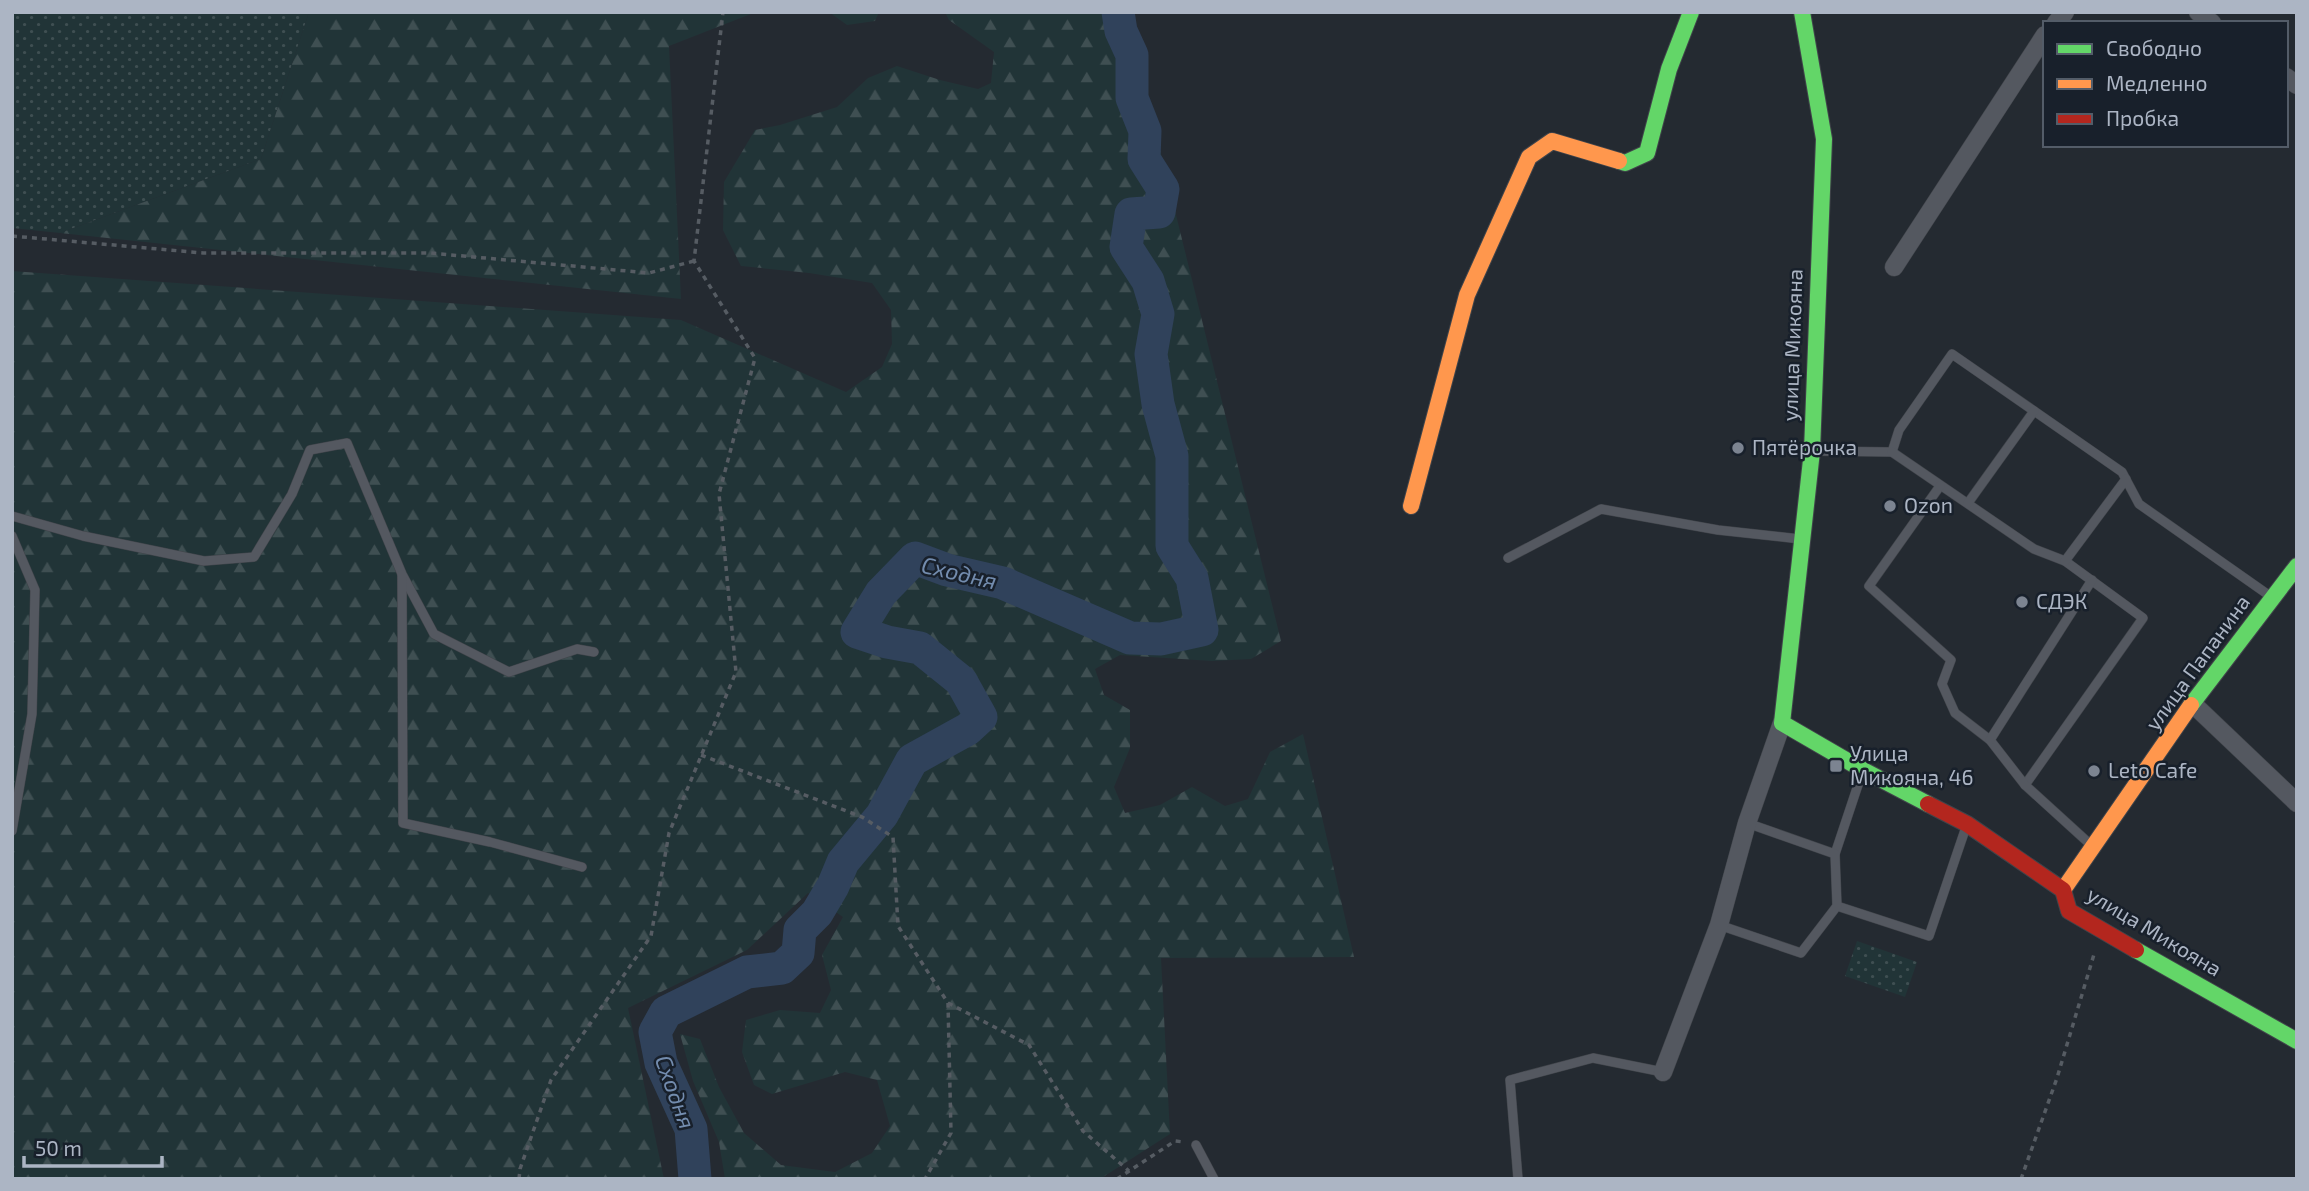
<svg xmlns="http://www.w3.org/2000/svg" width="2309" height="1191" viewBox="0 0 2309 1191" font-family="'Exo 2',sans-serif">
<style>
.grass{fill:url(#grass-dots)}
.forest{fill:url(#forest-firs)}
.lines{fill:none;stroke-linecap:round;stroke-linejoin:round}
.river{stroke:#30425b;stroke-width:33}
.lane-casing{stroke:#40444a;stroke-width:10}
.street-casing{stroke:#40444a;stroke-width:19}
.fast-casing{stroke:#40444a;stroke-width:18}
.slow-casing{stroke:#40444a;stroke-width:18}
.jam-casing{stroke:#40444a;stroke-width:18}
.path{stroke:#565c63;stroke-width:3.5;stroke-dasharray:5 5;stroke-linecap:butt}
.lane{stroke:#545860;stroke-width:9}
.street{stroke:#545860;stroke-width:18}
.fast{stroke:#63d668;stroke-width:16}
.slow{stroke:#ff974d;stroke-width:16}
.jam{stroke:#b3261e;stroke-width:16}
.poi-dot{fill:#7c8491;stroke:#18202b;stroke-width:2.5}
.labels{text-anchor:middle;stroke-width:5;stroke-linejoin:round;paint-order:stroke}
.street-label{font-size:21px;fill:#acb5c4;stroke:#18202b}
.poi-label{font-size:21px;fill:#acb5c4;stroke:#18202b;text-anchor:start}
.water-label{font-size:23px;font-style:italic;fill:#738cae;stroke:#18202b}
</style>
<defs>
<pattern id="grass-dots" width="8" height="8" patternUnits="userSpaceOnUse" patternTransform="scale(1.75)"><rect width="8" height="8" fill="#213437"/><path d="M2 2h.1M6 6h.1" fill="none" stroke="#3f4f52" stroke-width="1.8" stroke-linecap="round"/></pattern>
<pattern id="forest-firs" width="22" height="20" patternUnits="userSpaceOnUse" patternTransform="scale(1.75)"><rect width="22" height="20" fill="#213437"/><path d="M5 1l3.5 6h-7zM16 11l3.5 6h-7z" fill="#3f4f52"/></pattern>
</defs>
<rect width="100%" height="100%" fill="#242a31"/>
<!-- grass -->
<g class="grass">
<path d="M 12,12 L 309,12 L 261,159 L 60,233 L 12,228 Z"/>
<path d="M 1857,941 L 1917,962 L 1905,997 L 1845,976 Z"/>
</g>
<!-- forest -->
<g class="forest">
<path d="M 309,12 L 756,12 L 669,46 L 681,299 L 60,233 L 261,159 Z"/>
<path d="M 829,12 L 879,12 L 875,21 L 847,25 Z"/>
<path d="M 945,12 L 1126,12 L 1281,641 L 1251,659 L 1212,661 L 1120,655 L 1095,669 L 1104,695 L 1130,710 L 1130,748 L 1114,787 L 1125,813 L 1160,805 L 1192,787 L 1225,806 L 1248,799 L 1270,752 L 1303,734 L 1354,957 L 1161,958 L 1170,1134 L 1100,1179 L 725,1179 L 719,1142 L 693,1081 L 680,1034 L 700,1039 L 719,1087 L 744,1133 L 781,1165 L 835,1172 L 872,1153 L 890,1126 L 877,1080 L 845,1072 L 772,1094 L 754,1085 L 742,1052 L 746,1020 L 780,1010 L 820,1013 L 831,990 L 822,955 L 843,917 L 808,893 L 747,950 L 628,1008 L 664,1179 L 12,1179 L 12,271 L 681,320 L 846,392 L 882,367 L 892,344 L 891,310 L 872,283 L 809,273 L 741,266 L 723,230 L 724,182 L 755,130 L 780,125 L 837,107 L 868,78 L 897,66 L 940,80 L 978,89 L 991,83 L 994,52 L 949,20 Z"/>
</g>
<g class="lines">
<!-- river -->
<path class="river" d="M 695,1179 L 691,1129 L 661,1063 L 655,1032 L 666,1012 L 747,972 L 782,968 L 798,953 L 800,930 L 817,913 L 833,886 L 843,862 L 882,815 L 912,760 L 968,729 L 981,717 L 961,681 L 920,648 L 887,642 L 857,632 L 881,593 L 915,558 L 947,570 L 1003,583 L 1130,638 L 1161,639 L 1202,630 L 1192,578 L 1172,546 L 1172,456 L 1158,404 L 1151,354 L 1158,314 L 1148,281 L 1126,247 L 1131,214 L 1159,212 L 1163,189 L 1144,159 L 1145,131 L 1132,98 L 1132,55 L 1121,31 L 1118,12"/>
<!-- lane casing -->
<g class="lane-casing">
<g id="lane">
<path d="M 1813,451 L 1892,452 L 1899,430 L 1952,354 L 2122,472 L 2139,504 L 2270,596"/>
<path d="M 1892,452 L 2034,549 L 2065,561 L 2143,618 L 2025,785"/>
<path d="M 1940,486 L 1869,586 L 1951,660 L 1942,684 L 1955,713 L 1990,740 L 2025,785 L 2091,845"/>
<path d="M 1968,503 L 2034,411"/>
<path d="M 12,516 L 83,536 L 204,561 L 254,557 L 292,494 L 310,450 L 347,443 L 402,574 L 434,634 L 509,672 L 577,649 L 594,652"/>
<path d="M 12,536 L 35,590 L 32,714 L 12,831"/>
<path d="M 1508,558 L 1601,509 L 1718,530 L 1800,539"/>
<path d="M 2065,561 L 2126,479"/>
<path d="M 402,575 L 403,823 L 490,842 L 582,867"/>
<path d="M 1990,740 L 2092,580"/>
<path d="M 1835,854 L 1862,773"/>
<path d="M 1837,906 L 1929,936 L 1966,827"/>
<path d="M 1719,925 L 1801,953 L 1837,906 L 1835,854 L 1747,823"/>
<path d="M 1196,1145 L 1214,1179"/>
<path d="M 1518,1179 L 1510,1080 L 1593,1058 L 1663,1072"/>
</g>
</g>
<!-- street casing -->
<g class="street-casing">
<g id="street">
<path d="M 2198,12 L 2212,23"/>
<path d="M 2056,23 L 2065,12"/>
<path d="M 2286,77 L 2297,85"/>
<path d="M 1894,267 L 2045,35"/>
<path d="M 2193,704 L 2297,803"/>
<path d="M 1663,1072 L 1719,925 L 1747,823 L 1782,723"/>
</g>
</g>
<!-- fast casing -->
<g class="fast-casing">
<g id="fast">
<path d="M 1802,12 L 1824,139 L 1812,451 L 1782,723 L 1863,770 L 1928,804"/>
<path d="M 1619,161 L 1625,163 L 1647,153 L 1669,69 L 1691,12"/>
<path d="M 2191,705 L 2297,566"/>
<path d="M 2136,950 L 2297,1041"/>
</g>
</g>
<!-- slow casing -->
<g class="slow-casing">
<g id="slow">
<path d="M 1411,506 L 1467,295 L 1529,157 L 1552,141 L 1619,161"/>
<path d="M 2063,890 L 2191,705"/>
</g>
</g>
<!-- jam casing -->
<g class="jam-casing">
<path id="jam" d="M 1928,804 L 1967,824 L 2063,890 L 2069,911 L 2136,950"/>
</g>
<!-- path -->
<g class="path">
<path d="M 12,236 L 203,253 L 430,253 L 649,273 L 694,261"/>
<path d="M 701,755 L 862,817 L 893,837 L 898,926 L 948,1003 L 951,1133 L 925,1179"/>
<path d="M 948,1003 L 1029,1045 L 1083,1131 L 1129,1171"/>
<path d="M 519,1179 L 520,1169 L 551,1080 L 651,936 L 669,833 L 736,672 L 719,494 L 755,358 L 694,261 L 723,12"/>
<path d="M 1117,1179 L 1175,1141 L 1184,1142"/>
<path d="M 2021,1179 L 2057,1078 L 2095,951"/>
</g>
<!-- lane -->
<use href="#lane" class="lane"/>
<!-- street -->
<use href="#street" class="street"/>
<!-- fast -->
<use href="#fast" class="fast"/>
<!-- slow -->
<use href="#slow" class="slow"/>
<!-- jam -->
<use href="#jam" class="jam"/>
</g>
<!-- markers -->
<g class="poi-dot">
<circle cx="1738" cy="448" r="7"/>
<circle cx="1890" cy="506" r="7"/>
<circle cx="2022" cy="602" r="7"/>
<rect x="1829" y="759" width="14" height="14" rx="3.5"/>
<circle cx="2094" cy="771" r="7"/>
</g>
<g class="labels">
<!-- street labels -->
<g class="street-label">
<text transform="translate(1793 345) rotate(-88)" y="7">улица Микояна</text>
<text transform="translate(2198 663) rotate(-54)" y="7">улица Папанина</text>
<text transform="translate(2154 932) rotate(31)" y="7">улица Микояна</text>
</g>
<!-- poi labels -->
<g class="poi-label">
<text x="1752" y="455">Пятёрочка</text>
<text x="1904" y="513">Ozon</text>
<text x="2036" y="609">СДЭК</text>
<text x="1850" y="761">Улица<tspan x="1850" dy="24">Микояна, 46</tspan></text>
<text x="2108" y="778">Leto Cafe</text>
</g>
<!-- water labels -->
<g class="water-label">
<text transform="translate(959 573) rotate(13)" y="8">Сходня</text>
<text transform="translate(675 1092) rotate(70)" y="8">Сходня</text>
</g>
</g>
<!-- border -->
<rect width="2309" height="1191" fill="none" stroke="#acb5c4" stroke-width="28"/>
<!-- legend -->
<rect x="2043" y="21" width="245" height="126" fill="#18202b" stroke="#535c68" stroke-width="2"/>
<rect x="2057" y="44" width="35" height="10" fill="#63d668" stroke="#535c68" stroke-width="2"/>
<text x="2106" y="56" font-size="21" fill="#acb5c4">Свободно</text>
<rect x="2057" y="79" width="35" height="10" fill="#ff974d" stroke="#535c68" stroke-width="2"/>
<text x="2106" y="91" font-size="21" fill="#acb5c4">Медленно</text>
<rect x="2057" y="114" width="35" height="10" fill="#b3261e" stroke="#535c68" stroke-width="2"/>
<text x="2106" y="126" font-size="21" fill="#acb5c4">Пробка</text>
<!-- scale -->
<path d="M24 1156v10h138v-10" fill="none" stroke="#acb5c4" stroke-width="3.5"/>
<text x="35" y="1156" font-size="21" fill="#acb5c4" stroke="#18202b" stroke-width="5" paint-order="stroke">50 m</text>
</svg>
